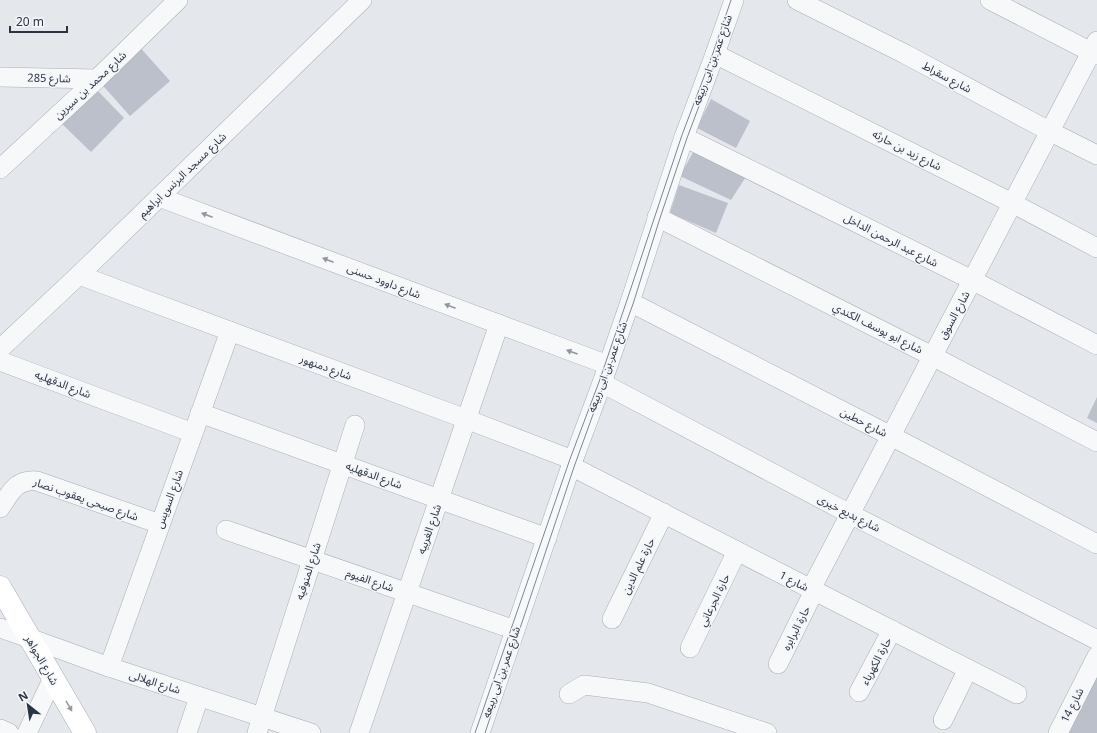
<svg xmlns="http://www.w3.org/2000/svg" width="1097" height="733" viewBox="0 0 1097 733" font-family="'Noto Sans','Noto Sans Arabic',sans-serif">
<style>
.building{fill:#bbc0ca}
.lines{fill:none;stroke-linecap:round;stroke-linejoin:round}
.minor-casing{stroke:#a9aeb7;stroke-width:20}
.secondary-casing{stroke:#a9aeb7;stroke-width:23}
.minor{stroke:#f7f8fa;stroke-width:19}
.secondary{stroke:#fff;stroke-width:22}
.tram{stroke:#7d8696;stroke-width:1}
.oneway{fill:#9196a0}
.oneway2{fill:#959aa2}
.labels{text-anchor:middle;stroke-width:3;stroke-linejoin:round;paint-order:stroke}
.street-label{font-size:11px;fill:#2b3445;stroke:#f4f6f9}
</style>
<rect width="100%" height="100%" fill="#e4e7ec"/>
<!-- building -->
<g class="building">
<path d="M 137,44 L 170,81 L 130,116 L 97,79 Z"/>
<path d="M 95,88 L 124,118 L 91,152 L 59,121 Z"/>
<path d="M 711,99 L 750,121 L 736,148 L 697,128 Z"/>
<path d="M 696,147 L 747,175 L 731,200 L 680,176 Z"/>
<path d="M 679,185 L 728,203 L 716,233 L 670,213 Z"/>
<path d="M 1097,397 L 1097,423 L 1087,418 Z"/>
<path d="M 1097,673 L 1097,733 L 1067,733 Z"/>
</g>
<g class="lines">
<!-- minor casing -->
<g class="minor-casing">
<g id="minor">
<path d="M 797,0 L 905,54 L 1049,131 L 1097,155"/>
<path d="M 990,0 L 1097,55"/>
<path d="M 715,54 L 1012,203 L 1097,248"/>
<path d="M 0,77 L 97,79"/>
<path d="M 684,137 L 972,280 L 1097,345"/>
<path d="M 0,169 L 97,79 L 178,0"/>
<path d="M 159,197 L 608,365"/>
<path d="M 657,217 L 932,356 L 1097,442"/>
<path d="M 79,275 L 466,419 L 573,460"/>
<path d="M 630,302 L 891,436 L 1097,544"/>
<path d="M 0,349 L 79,275 L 362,0"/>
<path d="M 0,361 L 193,433"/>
<path d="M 602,383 L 850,514 L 1097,640"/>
<path d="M 200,413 L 547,538"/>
<path d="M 571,466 L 811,589 L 1017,694"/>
<path d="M 0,508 C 11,492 16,479 37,481 L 160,524"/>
<path d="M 226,530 L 515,630"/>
<path d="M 811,589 L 1097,41"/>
<path d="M 612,619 L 664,513"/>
<path d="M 0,628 L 29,638 L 109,667 L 311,733"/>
<path d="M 690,648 L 737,551"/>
<path d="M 778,664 L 814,591"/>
<path d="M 109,667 L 230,331"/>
<path d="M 859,692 L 892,630"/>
<path d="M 569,694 L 584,685 L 648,693 L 767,733"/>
<path d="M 943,720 L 968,669"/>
<path d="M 0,729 L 9,733"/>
<path d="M 27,733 L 53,678"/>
<path d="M 187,733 L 199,697"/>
<path d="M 257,733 L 355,425"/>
<path d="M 359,733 L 499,324"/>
<path d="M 480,733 L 571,466 L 602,383 L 630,302 L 684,137 L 715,54 L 734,0"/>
<path d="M 1058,733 L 1097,656"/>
</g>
</g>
<!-- secondary casing -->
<g class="secondary-casing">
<path id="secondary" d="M 0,587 L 85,733"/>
</g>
<!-- minor -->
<use href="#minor" class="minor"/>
<!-- secondary -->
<use href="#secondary" class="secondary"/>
<!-- tram -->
<g class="tram">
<path d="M 475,733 L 570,459 L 599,382 L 627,300 L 682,135 L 713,53 L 731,0"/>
<path d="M 485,733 L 574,467 L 633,304 L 660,218 L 687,138 L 722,45"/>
</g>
</g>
<!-- one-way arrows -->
<defs><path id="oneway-solid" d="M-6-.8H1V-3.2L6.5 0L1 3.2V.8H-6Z"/></defs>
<g class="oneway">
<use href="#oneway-solid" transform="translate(207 215) rotate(-159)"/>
<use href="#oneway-solid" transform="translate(328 260) rotate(-159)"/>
<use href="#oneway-solid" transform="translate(450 306) rotate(-159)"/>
<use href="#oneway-solid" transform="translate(572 352) rotate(-160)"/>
</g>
<use class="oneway2" href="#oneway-solid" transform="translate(69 706) rotate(60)"/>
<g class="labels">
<!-- street labels -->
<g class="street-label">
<text transform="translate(712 60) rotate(-70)" y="4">شارع عمر بن ابى ربيعه</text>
<text transform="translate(947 77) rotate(28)" y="4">شارع سقراط</text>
<text transform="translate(49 78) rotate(1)" y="4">شارع 285</text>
<text transform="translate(90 85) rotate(-43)" y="4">شارع محمد بن سيرين</text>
<text transform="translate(907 150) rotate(27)" y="4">شارع زيد بن حارثه</text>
<text transform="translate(182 175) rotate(-44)" y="4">شارع مسجد البرنس ابراهيم</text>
<text transform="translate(891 240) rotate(27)" y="4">شارع عبد الرحمن الداخل</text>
<text transform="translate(384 281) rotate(21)" y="4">شارع داوود حسنى</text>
<text transform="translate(954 315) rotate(-62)" y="4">شارع السوق</text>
<text transform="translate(878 328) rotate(27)" y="4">شارع ابو يوسف الكندي</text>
<text transform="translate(326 367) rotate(20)" y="4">شارع دمنهور</text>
<text transform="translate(607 367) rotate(-70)" y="4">شارع عمر بن ابى ربيعه</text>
<text transform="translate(63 384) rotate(21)" y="4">شارع الدقهليه</text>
<text transform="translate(864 422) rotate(27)" y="4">شارع حطين</text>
<text transform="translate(374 475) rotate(20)" y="4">شارع الدقهليه</text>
<text transform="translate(86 499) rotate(19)" y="4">شارع صبحى يعقوب نصار</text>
<text transform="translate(169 499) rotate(-70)" y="4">شارع السويس</text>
<text transform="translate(849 513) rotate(27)" y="4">شارع بديع خيرى</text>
<text transform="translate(429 529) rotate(-71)" y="4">شارع الغربيه</text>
<text transform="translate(638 566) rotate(-64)" y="4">حارة علم الدين</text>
<text transform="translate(308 571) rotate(-72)" y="4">شارع المنوفيه</text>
<text transform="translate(370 580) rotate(19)" y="4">شارع الفيوم</text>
<text transform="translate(794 581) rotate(27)" y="4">شارع 1</text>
<text transform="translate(714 600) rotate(-64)" y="4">حارة الجرعاني</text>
<text transform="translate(796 628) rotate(-63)" y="4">حارة البرابره</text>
<text transform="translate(42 660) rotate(60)" y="4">شارع الجواهر</text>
<text transform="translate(876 661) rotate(-62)" y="4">حارة الكهرباء</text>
<text transform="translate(501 672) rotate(-71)" y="4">شارع عمر بن ابى ربيعه</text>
<text transform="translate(155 682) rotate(18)" y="4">شارع الهلالى</text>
<text transform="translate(1072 705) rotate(-63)" y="4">شارع 14</text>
</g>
</g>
<!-- north arrow -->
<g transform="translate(28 705) rotate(330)" stroke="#f4f6f9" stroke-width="3" paint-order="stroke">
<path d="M0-3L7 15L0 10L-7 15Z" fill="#2b3445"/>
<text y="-6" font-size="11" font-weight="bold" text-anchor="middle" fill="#2b3445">N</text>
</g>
<!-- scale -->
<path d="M10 26v6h57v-6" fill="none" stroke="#2b3445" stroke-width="2"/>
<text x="16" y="26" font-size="12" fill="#2b3445" stroke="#f4f6f9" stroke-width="3" paint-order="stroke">20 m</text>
</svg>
